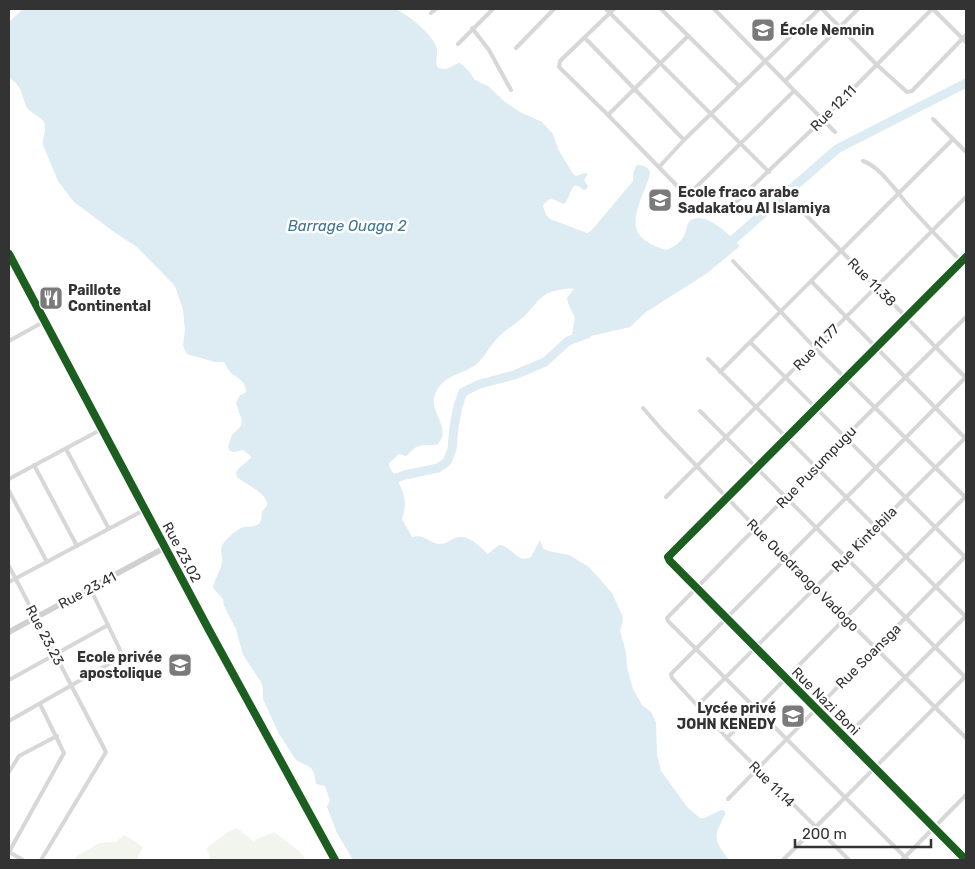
<svg xmlns="http://www.w3.org/2000/svg" width="975" height="869" viewBox="0 0 975 869" font-family="Rubik,sans-serif">
<style>
.green{fill:#f1f5ed}
.water{fill:#ddebf3}
.lines{fill:none;stroke-linecap:round;stroke-linejoin:round}
.river{stroke:#ddebf3;stroke-width:9}
.street{stroke:#d7d7d7;stroke-width:4}
.secondary{stroke:#d0d0d0;stroke-width:5.5}
.cycleway-casing{stroke:#fff;stroke-width:11}
.cycleway{stroke:#1b5e20;stroke-width:8}
.labels{text-anchor:middle;stroke-width:5;stroke-linejoin:round;paint-order:stroke}
.poi-label{font-size:14px;font-weight:bold;fill:#333;stroke:#fff;text-anchor:start}
.street-label{font-size:14px;fill:#333;stroke:#fff}
.water-label{font-size:15px;font-style:italic;fill:#3f7597;stroke:#fff}
</style>
<rect width="100%" height="100%" fill="#fff"/>
<!-- green -->
<g class="green">
<path d="M 237,828 L 253,841 L 274,832 L 299,851 L 306,860 L 210,860 L 207,848 L 228,832 Z"/>
<path d="M 124,835 L 143,847 L 136,860 L 74,860 L 76,857 L 99,843 L 116,842 Z"/>
</g>
<!-- water -->
<path class="water" d="M 23,9 L 396,9 C 408,15 434,35 437,49 C 438,56 434,62 438,68 L 446,69 L 459,63 L 463,65 L 468,70 L 475,80 L 488,86 L 505,102 L 520,112 L 542,122 L 553,134 L 558,149 L 573,174 L 576,176 L 585,173 L 588,174 L 584,180 L 588,186 L 587,189 L 584,190 L 578,186 L 574,186 C 569,192 570,198 564,204 C 555,201 550,194 543,206 L 546,215 L 550,219 L 587,233 L 591,231 L 633,181 C 633,175 633,171 637,165 C 643,165 650,167 650,174 C 640,208 616,235 666,250 C 676,246 683,241 686,231 C 687,228 687,223 690,221 C 704,209 732,237 740,246 L 706,274 L 646,312 L 630,327 L 578,339 L 572,334 L 575,318 L 568,303 L 567,298 L 574,289 C 570,288 565,289 559,290 C 538,293 536,307 521,319 C 513,326 502,332 495,341 C 489,347 485,356 479,362 C 467,374 445,373 436,392 C 426,411 454,428 437,445 L 423,445 L 416,447 L 406,456 L 399,454 L 389,463 C 389,469 393,472 396,477 C 404,493 408,502 402,519 L 412,537 C 425,534 427,542 438,544 C 444,544 448,542 453,539 C 467,532 478,545 488,554 L 499,545 C 513,546 516,564 531,557 L 540,540 L 543,548 L 548,551 L 569,555 L 589,567 L 612,593 L 622,615 L 623,620 L 620,631 L 626,652 L 627,668 L 633,689 L 642,705 L 651,712 L 656,722 L 657,755 L 661,771 L 688,808 L 700,818 L 705,818 L 721,810 L 723,810 L 726,813 C 713,837 713,839 729,860 L 353,860 L 337,833 L 327,807 L 330,800 L 325,786 L 316,784 L 314,773 L 311,768 L 296,760 L 279,734 L 263,699 L 263,688 L 261,682 L 243,655 L 236,629 L 224,606 L 223,599 L 213,588 C 214,579 221,571 222,562 C 223,556 219,550 223,544 C 227,538 235,531 241,528 C 248,525 258,529 261,520 C 262,517 261,514 262,512 C 264,508 268,507 267,502 C 263,491 245,484 237,477 L 236,473 L 238,469 L 251,458 L 250,455 L 243,450 L 234,452 L 230,451 L 228,447 L 232,435 L 241,426 L 242,421 L 236,403 L 240,395 L 246,393 C 246,381 239,379 231,373 C 228,370 226,365 224,362 L 215,362 L 187,354 L 183,346 L 185,330 L 183,310 L 175,286 L 137,247 L 114,232 L 74,202 L 58,181 L 43,145 C 42,139 46,132 45,126 C 44,117 35,116 29,110 C 20,99 26,88 9,78 L 9,22 Z"/>
<g class="lines">
<!-- river -->
<g class="river">
<path d="M 726,246 L 837,149 L 966,83"/>
<path d="M 385,482 L 405,475 L 438,468 L 447,462 L 452,449 L 454,427 L 458,406 L 463,392 L 480,384 L 514,375 L 545,362 L 568,341 L 587,334"/>
</g>
<!-- street -->
<g class="street">
<path d="M 606,9 L 769,172"/>
<path d="M 614,9 L 560,61 L 559,67 L 608,115 L 687,196 L 794,91"/>
<path d="M 661,9 L 739,86"/>
<path d="M 714,9 L 835,132"/>
<path d="M 822,9 L 876,64 L 907,92 L 912,91 L 966,35"/>
<path d="M 933,9 L 966,42"/>
<path d="M 431,13 L 436,9"/>
<path d="M 472,28 L 489,50 L 511,90"/>
<path d="M 585,38 L 684,140"/>
<path d="M 458,44 L 493,9"/>
<path d="M 516,48 L 554,9"/>
<path d="M 785,81 L 858,9"/>
<path d="M 608,115 L 688,36"/>
<path d="M 933,119 L 966,152"/>
<path d="M 863,161 C 880,166 898,194 910,207 C 928,227 947,247 966,266"/>
<path d="M 659,167 L 684,140 L 819,9"/>
<path d="M 733,205 L 822,120 L 932,9"/>
<path d="M 798,207 L 966,378"/>
<path d="M 733,261 L 815,348 L 966,498"/>
<path d="M 811,281 L 966,439"/>
<path d="M 9,341 L 45,321"/>
<path d="M 750,342 L 966,558"/>
<path d="M 708,359 L 966,617"/>
<path d="M 720,372 L 953,139"/>
<path d="M 643,408 L 663,431 L 785,558 L 966,738"/>
<path d="M 700,411 L 966,678"/>
<path d="M 66,449 L 109,529"/>
<path d="M 34,465 L 77,546"/>
<path d="M 9,479 L 102,429"/>
<path d="M 9,491 L 47,562"/>
<path d="M 666,497 L 966,197"/>
<path d="M 9,566 L 106,752 L 41,860"/>
<path d="M 9,582 L 146,509"/>
<path d="M 9,680 L 108,625"/>
<path d="M 698,705 L 966,437"/>
<path d="M 9,721 L 121,657 L 122,654 L 90,588"/>
<path d="M 727,738 L 966,496"/>
<path d="M 845,738 L 966,616"/>
<path d="M 9,772 L 19,756 L 57,736"/>
<path d="M 728,799 L 966,556"/>
<path d="M 9,852 L 64,753 L 40,704"/>
<path d="M 9,852 L 23,860"/>
<path d="M 783,860 L 966,676"/>
<path d="M 849,860 L 727,738 L 672,678 L 671,674 L 966,377"/>
<path d="M 902,860 L 966,795"/>
<path d="M 908,860 L 668,621 L 667,618 L 845,437 L 966,317"/>
<path d="M 966,860 L 670,561 L 668,557 L 966,257"/>
</g>
<!-- secondary -->
<g class="secondary">
<path d="M 9,254 L 209,630 L 335,860"/>
<path d="M 9,632 L 166,547"/>
</g>
<!-- cycleway casing -->
<g class="cycleway-casing">
<g id="cycleway">
<path d="M 9,254 L 209,630 L 335,860"/>
<path d="M 966,860 L 670,561 L 668,557 L 966,257"/>
</g>
</g>
<!-- cycleway -->
<use href="#cycleway" class="cycleway"/>
</g>
<!-- icons -->
<defs>
<g id="school-square" transform="scale(1.25)"><rect x="-9" y="-9" width="18" height="18" rx="4" fill="#7a7a7a" stroke="#fff"/><path d="M0-5L7-2L0 1L-7-2ZM-4 1L0 2.5L4 1V4Q0 6-4 4Z" fill="#fff"/></g>
<g id="restaurant-square" transform="scale(1.25)"><rect x="-9" y="-9" width="18" height="18" rx="4" fill="#7a7a7a" stroke="#fff"/><path d="M-5-6h1v4h1v-4h1v4h1v-4h1v5L-1.5 .5V6h-2V.5L-5-1ZM5-6V6H3V1.5H1.5Q1.5-4 5-6Z" fill="#fff"/></g>
</defs>
<g fill-rule="evenodd">
<use href="#school-square" x="763" y="30"/>
<use href="#school-square" x="660" y="200"/>
<use href="#restaurant-square" x="51" y="298"/>
<use href="#school-square" x="180" y="665"/>
<use href="#school-square" x="793" y="716"/>
</g>
<g class="labels">
<!-- poi labels -->
<g class="poi-label">
<text x="780" y="35">École Nemnin</text>
<text x="678" y="197">Ecole fraco arabe<tspan x="678" dy="16">Sadakatou Al Islamiya</tspan></text>
<text x="68" y="295">Paillote<tspan x="68" dy="16">Continental</tspan></text>
<text x="162" y="662" text-anchor="end">Ecole privée<tspan x="162" dy="16">apostolique</tspan></text>
<text x="776" y="713" text-anchor="end">Lycée privé<tspan x="776" dy="16">JOHN KENEDY</tspan></text>
</g>
<!-- street labels -->
<g class="street-label">
<text transform="translate(833 108) rotate(-45)" y="5">Rue 12.11</text>
<text transform="translate(872 282) rotate(45)" y="5">Rue 11.38</text>
<text transform="translate(816 347) rotate(-45)" y="5">Rue 11.77</text>
<text transform="translate(816 467) rotate(-46)" y="5">Rue Pusumpugu</text>
<text transform="translate(864 539) rotate(-45)" y="5">Rue Kintebila</text>
<text transform="translate(182 552) rotate(62)" y="5">Rue 23.02</text>
<text transform="translate(803 575) rotate(45)" y="5">Rue Ouedraogo Vadogo</text>
<text transform="translate(87 590) rotate(-28)" y="5">Rue 23.41</text>
<text transform="translate(45 635) rotate(62)" y="5">Rue 23.23</text>
<text transform="translate(868 656) rotate(-45)" y="5">Rue Soansga</text>
<text transform="translate(826 701) rotate(45)" y="5">Rue Nazi Boni</text>
<text transform="translate(772 784) rotate(45)" y="5">Rue 11.14</text>
</g>
<!-- water labels -->
<g class="water-label">
<text x="347" y="231">Barrage Ouaga 2</text>
</g>
</g>
<!-- border -->
<rect width="975" height="869" fill="none" stroke="#333333" stroke-width="20"/>
<!-- scale -->
<path d="M795 839v8h136v-8" fill="none" stroke="#333333" stroke-width="2.5"/>
<text x="802" y="839" font-size="15" fill="#333333" stroke="#ffffff" stroke-width="4" paint-order="stroke">200 m</text>
</svg>
